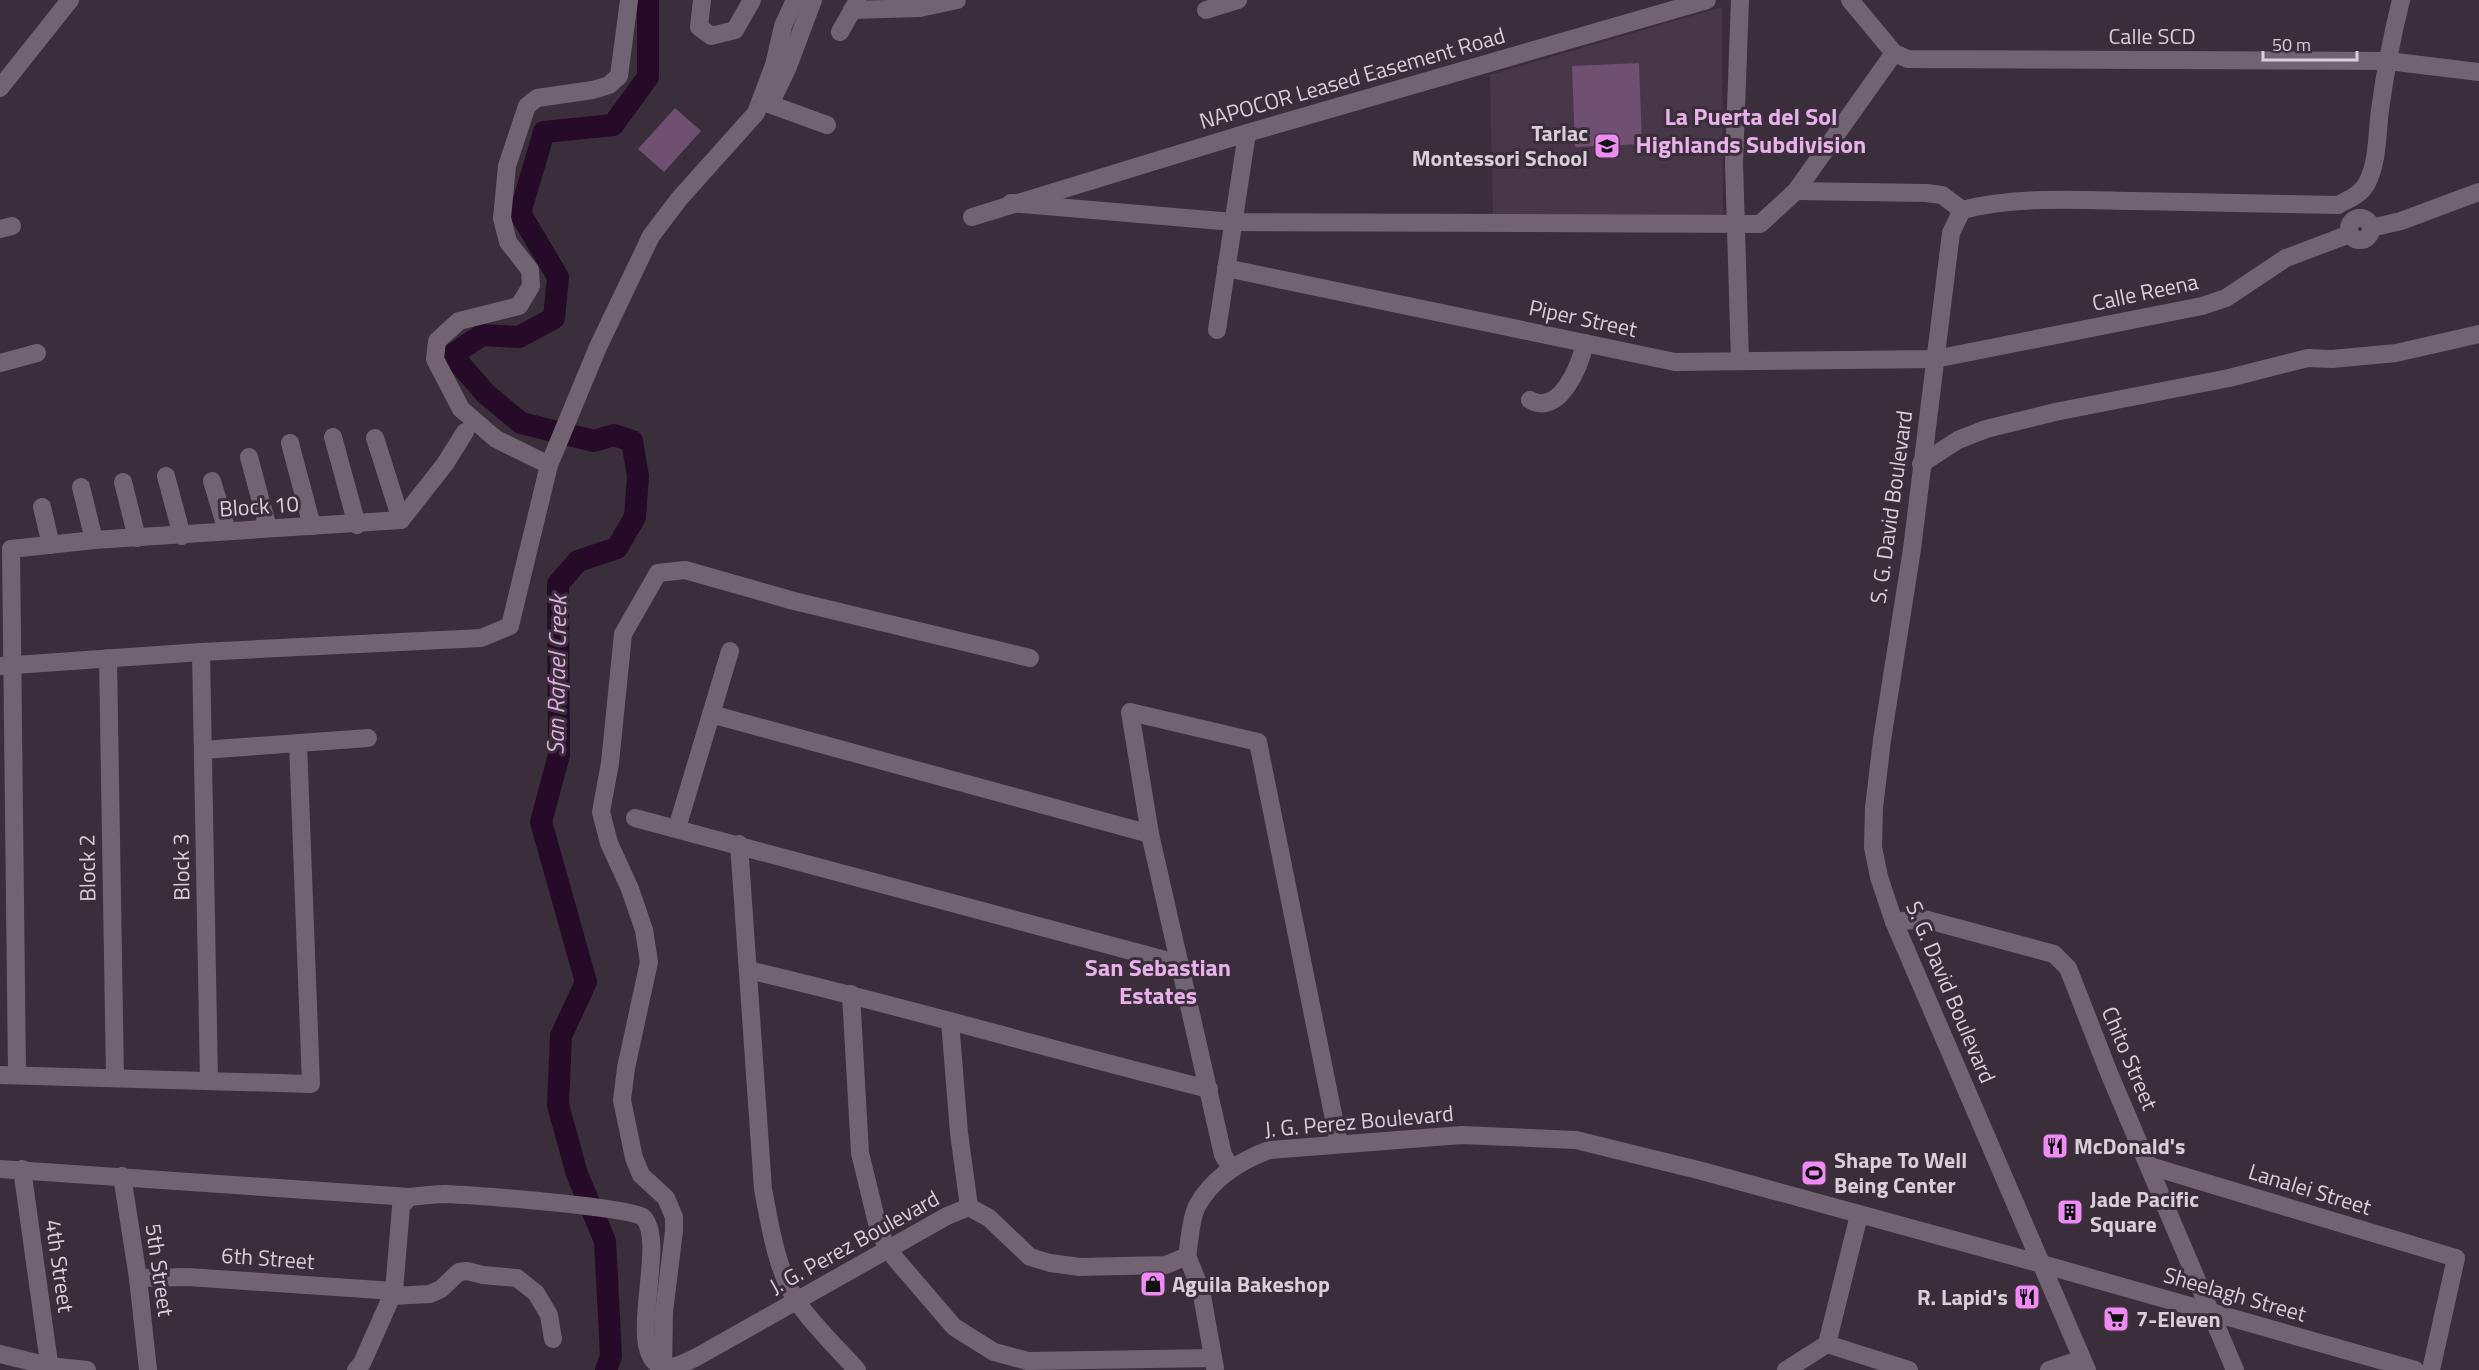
<svg xmlns="http://www.w3.org/2000/svg" width="2479" height="1370" viewBox="0 0 2479 1370" font-family="'Titillium Web',sans-serif">
<style>
.built{fill:#473748}
.green{fill:#6f5070}
.lines{fill:none;stroke-linecap:round;stroke-linejoin:round}
.river{stroke:#250b27;stroke-width:22}
.minor{stroke:#716371;stroke-width:18}
.labels{text-anchor:middle;stroke-width:6;stroke-linejoin:round;paint-order:stroke}
.street-label{font-size:22px;fill:#d8d0d8;stroke:#3a2e3a}
.poi-label{font-size:22px;font-weight:bold;fill:#d8d0d8;stroke:#3a2e3a;text-anchor:start}
.neighbourhood-label{font-size:24px;font-weight:bold;fill:#e9b1eb;stroke:#3a2e3a}
.water-label{font-size:24px;font-style:italic;fill:#dface1;stroke:#3a2e3a}
</style>
<rect width="100%" height="100%" fill="#3a2e3a"/>
<!-- built -->
<path class="built" d="M 1722,7 L 1723,216 L 1493,216 L 1490,75 Z"/>
<!-- green -->
<g class="green">
<path d="M 1639,63 L 1642,144 L 1575,147 L 1572,66 Z"/>
<path d="M 675,108 L 701,131 L 664,172 L 638,149 Z"/>
</g>
<g class="lines">
<!-- river -->
<path class="river" d="M 606,1370 L 611,1356 L 605,1241 L 577,1174 L 558,1105 L 561,1036 L 586,982 L 541,822 L 559,755 L 558,584 L 578,561 L 617,548 L 635,517 L 638,476 L 632,441 L 614,435 L 594,441 L 521,423 L 486,394 L 452,355 L 482,335 L 519,337 L 554,318 L 558,277 L 520,213 L 544,132 L 613,125 L 648,77 L 648,0"/>
<!-- minor -->
<g class="minor">
<path d="M 702,0 L 699,27 L 711,36 L 735,30 L 752,0"/>
<path d="M 1740,0 L 1734,163 L 1740,361"/>
<path d="M 1850,0 L 1894,53 L 1908,59 L 2388,61 L 2479,72"/>
<path d="M 852,10 L 920,8 L 957,0"/>
<path d="M 1206,10 L 1238,0"/>
<path d="M 840,32 L 857,2"/>
<path d="M 0,88 L 70,0"/>
<path d="M 761,101 L 827,125"/>
<path d="M 771,102 L 787,69 L 813,0"/>
<path d="M 1796,191 L 1926,193 L 1942,195 L 1962,210"/>
<path d="M 1011,203 L 1233,222 L 1760,224 L 1796,191 L 1894,53"/>
<path d="M 1962,210 L 1951,233 L 1912,549 L 1882,740 L 1874,808 L 1873,847 L 1879,877 L 1894,922 L 2087,1370"/>
<path d="M 1962,210 C 2018,196 2078,200 2135,201 C 2203,202 2270,204 2338,205 C 2349,199 2361,195 2367,183 C 2378,162 2377,133 2380,110 C 2385,73 2392,36 2401,0"/>
<path d="M 972,217 L 1247,133 L 1707,0"/>
<circle cx="2360" cy="229" r="11"/>
<path d="M 2371,228 L 2401,221 L 2479,192"/>
<path d="M 0,229 L 12,226"/>
<path d="M 1226,268 L 1675,362 L 1935,359 L 2202,306 L 2226,298 L 2286,258 L 2350,234"/>
<path d="M 1217,330 L 1247,133"/>
<path d="M 0,363 L 37,353"/>
<path d="M 1530,400 C 1560,417 1580,365 1585,343"/>
<path d="M 333,437 L 357,525"/>
<path d="M 375,438 L 401,520"/>
<path d="M 290,443 L 312,526"/>
<path d="M 249,457 L 268,528"/>
<path d="M 1921,464 L 1958,440 L 1986,429 L 2055,412 L 2229,378 L 2308,358 L 2332,359 L 2396,353 L 2479,334"/>
<path d="M 549,465 L 496,439 L 461,409 L 435,359 L 437,341 L 459,321 L 519,306 L 531,286 L 530,270 L 508,242 L 502,218 L 507,166 L 527,106 L 537,98 L 593,90 L 609,85 L 619,76 L 629,0"/>
<path d="M 166,476 L 182,536"/>
<path d="M 212,481 L 227,531"/>
<path d="M 123,482 L 137,538"/>
<path d="M 81,487 L 94,540"/>
<path d="M 42,507 L 51,545"/>
<path d="M 11,549 L 17,1075"/>
<path d="M 11,549 L 94,540 L 401,520 L 445,464 L 465,432"/>
<path d="M 201,652 L 209,1081"/>
<path d="M 108,658 L 115,1078"/>
<path d="M 0,666 L 201,652 L 481,638 L 510,626 L 549,465 L 598,347 L 651,236 L 679,199 L 756,113 L 774,65 L 783,26 L 795,0"/>
<path d="M 711,714 L 1150,834"/>
<path d="M 203,750 L 368,738"/>
<path d="M 635,818 L 1180,964"/>
<path d="M 677,828 L 730,651"/>
<path d="M 739,844 L 763,1189 C 770,1225 776,1268 796,1300 C 811,1323 838,1349 857,1370"/>
<path d="M 1894,922 L 1924,919 L 2054,954 L 2068,968 L 2109,1073 L 2235,1370"/>
<path d="M 748,970 C 903,1006 1055,1051 1209,1089"/>
<path d="M 851,994 L 860,1153 L 878,1227 L 888,1250 L 954,1327 L 994,1352 L 1028,1361 L 1213,1358"/>
<path d="M 950,1021 L 959,1133 L 969,1207"/>
<path d="M 0,1075 L 311,1084 L 298,743"/>
<path d="M 2150,1166 L 2456,1258 L 2431,1370"/>
<path d="M 1231,1168 L 1223,1155 L 1150,834 L 1130,712 L 1258,742 L 1339,1144"/>
<path d="M 0,1169 L 409,1197"/>
<path d="M 22,1169 L 50,1370"/>
<path d="M 122,1176 L 138,1278 L 148,1370"/>
<path d="M 1187,1256 L 1201,1290 L 1215,1368"/>
<path d="M 138,1278 L 188,1277 L 394,1291"/>
<path d="M 392,1296 L 430,1294 L 441,1289 L 459,1272 L 467,1271 L 483,1275 L 517,1278 L 536,1293 L 549,1315 L 553,1339"/>
<path d="M 1827,1344 L 1859,1215"/>
<path d="M 0,1354 L 49,1366 L 87,1370"/>
<path d="M 663,1367 L 664,1312 L 674,1231 L 674,1217 L 666,1198 L 641,1175 L 634,1158 L 622,1100 L 626,1068 L 649,962 L 644,930 L 630,889 L 609,843 L 601,812 L 610,763 L 623,634 L 658,573 L 685,570 L 794,601 L 1030,658"/>
<path d="M 356,1370 L 362,1363 L 394,1291 L 401,1207 L 409,1197 C 421,1196 434,1194 445,1194 C 471,1195 633,1207 643,1217 C 669,1243 622,1356 664,1367 C 674,1369 686,1362 695,1358 L 947,1216 L 969,1207 L 989,1218 L 1030,1257 L 1050,1263 L 1080,1267 L 1166,1265 L 1187,1256 C 1190,1241 1190,1220 1197,1206 C 1213,1177 1240,1161 1269,1150 L 1462,1135 L 1576,1140 L 1702,1171 L 2042,1264 L 2415,1370"/>
<path d="M 1786,1370 L 1827,1344 L 1909,1370"/>
<path d="M 2049,1370 L 2082,1359"/>
</g>
</g>
<!-- icons -->
<defs>
<g id="school-square" transform="scale(1.35)"><rect x="-9" y="-9" width="18" height="18" rx="4" fill="#f08bf6" stroke="#3a2e3a"/><path d="M0-5L7-2L0 1L-7-2ZM-4 1L0 2.5L4 1V4Q0 6-4 4Z" fill="#111"/></g>
<g id="restaurant-square" transform="scale(1.35)"><rect x="-9" y="-9" width="18" height="18" rx="4" fill="#f08bf6" stroke="#3a2e3a"/><path d="M-5-6h1v4h1v-4h1v4h1v-4h1v5L-1.5 .5V6h-2V.5L-5-1ZM5-6V6H3V1.5H1.5Q1.5-4 5-6Z" fill="#111"/></g>
<g id="stadium-square" transform="scale(1.35)"><rect x="-9" y="-9" width="18" height="18" rx="4" fill="#f08bf6" stroke="#3a2e3a"/><path d="M0-5a6.5 5 0 1 0 0 10a6.5 5 0 1 0 0-10ZM-3.5-1.8h7v3.6h-7Z" fill="#111"/></g>
<g id="building-square" transform="scale(1.35)"><rect x="-9" y="-9" width="18" height="18" rx="4" fill="#f08bf6" stroke="#3a2e3a"/><path d="M-4-6H4V6H1V3H-1V6H-4ZM-2.5-4.3h1.7v1.8h-1.7ZM.8-4.3h1.7v1.8H.8ZM-2.5-1h1.7V.8h-1.7ZM.8-1h1.7V.8H.8Z" fill="#111"/></g>
<g id="shop-square" transform="scale(1.35)"><rect x="-9" y="-9" width="18" height="18" rx="4" fill="#f08bf6" stroke="#3a2e3a"/><path d="M-5-2.5h2.3a2.7 3.5 0 0 1 5.4 0H5L5.5 6h-11ZM-1.5-2.5h3a1.5 2.3 0 0 0-3 0Z" fill="#111"/></g>
<g id="supermarket-square" transform="scale(1.35)"><rect x="-9" y="-9" width="18" height="18" rx="4" fill="#f08bf6" stroke="#3a2e3a"/><path d="M-6-5.5h2.5l.6 2H6L4.5 2H-2.5L-4.4-4H-6ZM-1.5 3.2a1.3 1.3 0 1 0 .1 0ZM3 3.2a1.3 1.3 0 1 0 .1 0Z" fill="#111"/></g>
</defs>
<g fill-rule="evenodd">
<use href="#school-square" x="1607" y="146"/>
<use href="#restaurant-square" x="2055" y="1146"/>
<use href="#stadium-square" x="1814" y="1173"/>
<use href="#building-square" x="2070" y="1212"/>
<use href="#shop-square" x="1153" y="1284"/>
<use href="#restaurant-square" x="2027" y="1297"/>
<use href="#supermarket-square" x="2116" y="1319"/>
</g>
<g class="labels">
<!-- street labels -->
<g class="street-label">
<text x="2152" y="44">Calle SCD</text>
<text transform="translate(1352 78) rotate(-16)" y="8">NAPOCOR Leased Easement Road</text>
<text transform="translate(2145 292) rotate(-12)" y="8">Calle Reena</text>
<text transform="translate(1583 318) rotate(12)" y="8">Piper Street</text>
<text transform="translate(259 506) rotate(-4)" y="8">Block 10</text>
<text transform="translate(1891 507) rotate(-82)" y="8">S. G. David Boulevard</text>
<text transform="translate(181 867) rotate(-91)" y="8">Block 3</text>
<text transform="translate(87 868) rotate(-91)" y="8">Block 2</text>
<text transform="translate(1951 992) rotate(67)" y="8">S. G. David Boulevard</text>
<text transform="translate(2130 1058) rotate(67)" y="8">Chito Street</text>
<text transform="translate(1359 1121) rotate(-5)" y="8">J. G. Perez Boulevard</text>
<text transform="translate(2310 1189) rotate(17)" y="8">Lanalei Street</text>
<text transform="translate(854 1242) rotate(-29)" y="8">J. G. Perez Boulevard</text>
<text transform="translate(268 1258) rotate(4)" y="8">6th Street</text>
<text transform="translate(60 1266) rotate(82)" y="8">4th Street</text>
<text transform="translate(160 1270) rotate(82)" y="8">5th Street</text>
<text transform="translate(2235 1294) rotate(16)" y="8">Sheelagh Street</text>
</g>
<!-- poi labels -->
<g class="poi-label">
<text x="1588" y="141" text-anchor="end">Tarlac<tspan x="1588" dy="25">Montessori School</tspan></text>
<text x="2074" y="1154">McDonald's</text>
<text x="1834" y="1168">Shape To Well<tspan x="1834" dy="25">Being Center</tspan></text>
<text x="2090" y="1207">Jade Pacific<tspan x="2090" dy="25">Square</tspan></text>
<text x="1172" y="1292">Aguila Bakeshop</text>
<text x="2008" y="1305" text-anchor="end">R. Lapid's</text>
<text x="2136" y="1327">7-Eleven</text>
</g>
<!-- neighbourhood labels -->
<g class="neighbourhood-label">
<text x="1751" y="125">La Puerta del Sol<tspan x="1751" dy="28">Highlands Subdivision</tspan></text>
<text x="1158" y="976">San Sebastian<tspan x="1158" dy="28">Estates</tspan></text>
</g>
<!-- water labels -->
<g class="water-label">
<text transform="translate(557 675) rotate(-89)" y="8">San Rafael Creek</text>
</g>
</g>
<!-- scale -->
<path d="M2263 51v9h94v-9" fill="none" stroke="#d8d0d8" stroke-width="3"/>
<text x="2272" y="51" font-size="18" fill="#d8d0d8" stroke="#3a2e3a" stroke-width="4.5" paint-order="stroke">50 m</text>
</svg>
